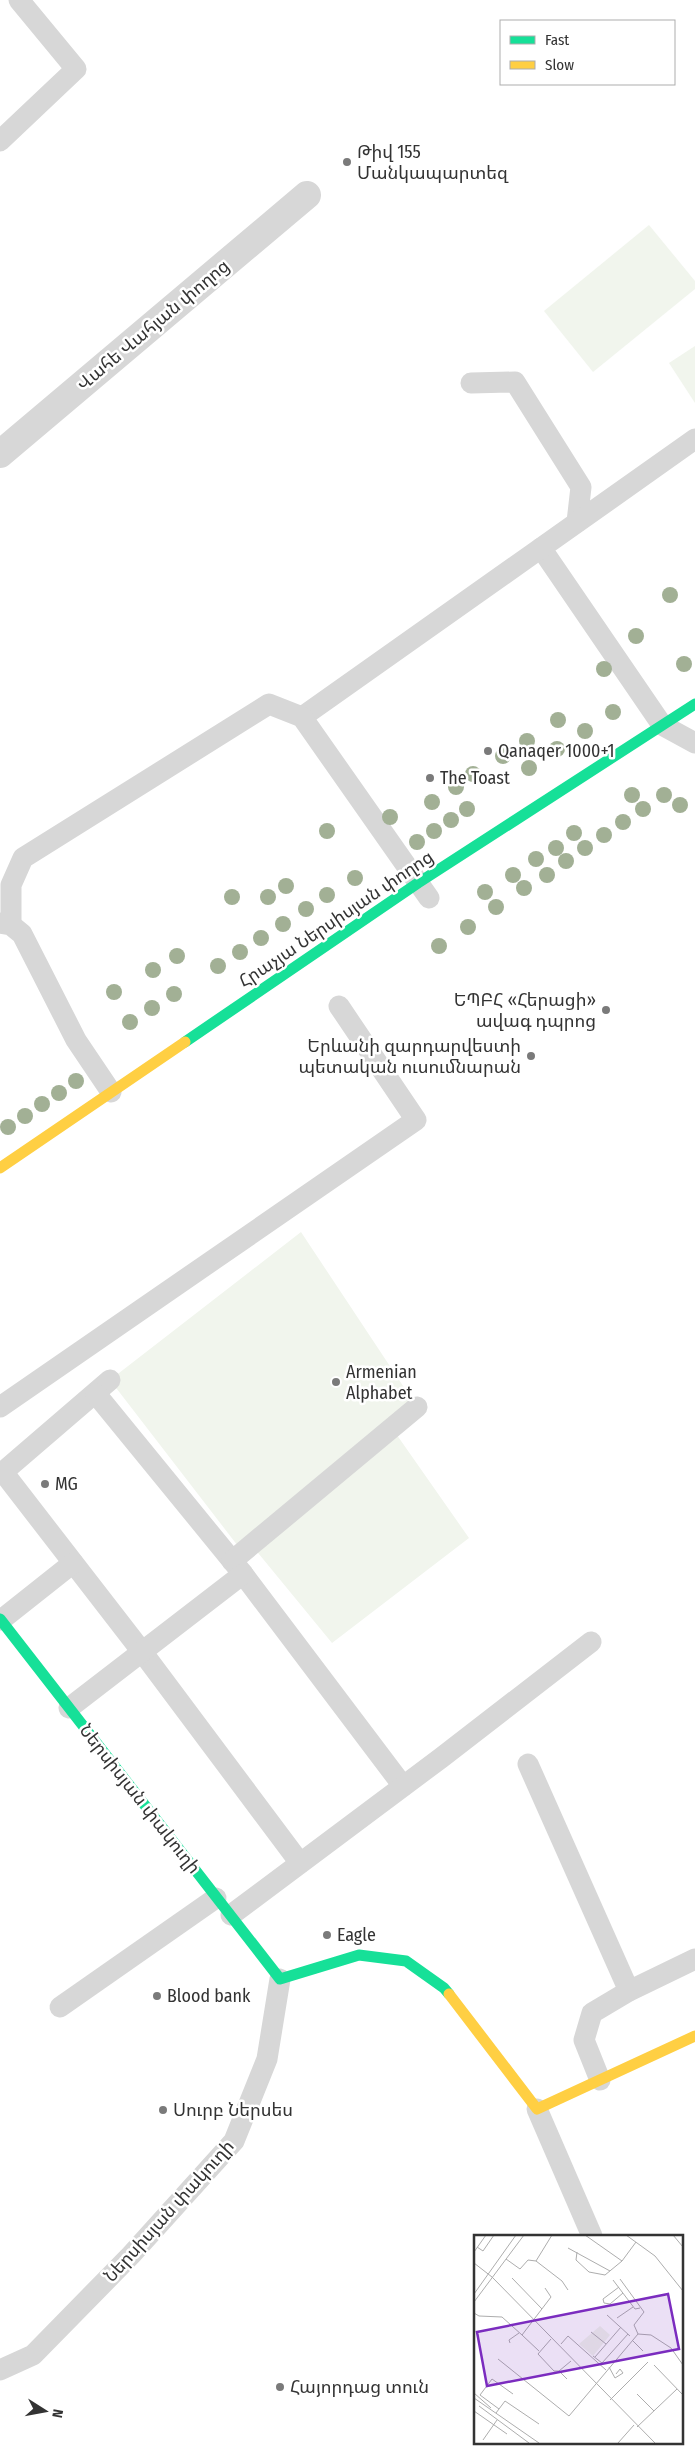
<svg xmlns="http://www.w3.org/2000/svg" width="695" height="2456" viewBox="0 0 695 2456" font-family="'Fira Sans Condensed','Noto Sans Armenian',sans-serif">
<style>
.green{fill:#f1f5ed}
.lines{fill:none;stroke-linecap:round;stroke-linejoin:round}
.lane{stroke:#d7d7d7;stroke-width:21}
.street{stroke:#d7d7d7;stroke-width:28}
.fast{stroke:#16e098;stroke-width:11}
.slow{stroke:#ffcf43;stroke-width:11}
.tree{fill:#a2b095}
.poi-dot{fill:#7a7a7a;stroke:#fff;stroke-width:2}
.labels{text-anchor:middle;stroke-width:5;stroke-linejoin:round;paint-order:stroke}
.poi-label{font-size:18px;fill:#333;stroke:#fff;text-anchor:start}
.street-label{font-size:18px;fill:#333;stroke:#fff}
.inset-road{fill:none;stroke:#adadad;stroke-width:1}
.view{fill:#7b2cbf;fill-opacity:0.15;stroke:#7b2cbf;stroke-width:2.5}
.inset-edge{fill:none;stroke:#333;stroke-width:2.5}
</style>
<rect width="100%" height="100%" fill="#fff"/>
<!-- green -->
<g class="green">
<path d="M 649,225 L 695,281 L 695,289 L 593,372 L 544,311 Z"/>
<path d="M 695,346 L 695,403 L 669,363 Z"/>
<path d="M 301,1232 L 417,1407 L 392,1428 L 469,1538 L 332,1643 L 250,1543 L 241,1550 L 110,1380 Z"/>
</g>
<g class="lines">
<!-- lane -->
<g class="lane">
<path d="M 0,141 L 76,69 L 19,0"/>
<path d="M 471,383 L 515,382 L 581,487 L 577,522"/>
<path d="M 695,439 L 541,548 L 662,725 L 695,743"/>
<path d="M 302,717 L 541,548"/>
<path d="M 0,923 L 11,925 L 22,934 L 76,1040 L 111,1092"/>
<path d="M 11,925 L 11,885 L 23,858 L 269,704 L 302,717 L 429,898"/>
<path d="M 110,1380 L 3,1472 L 143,1653 L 300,1863"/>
<path d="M 96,1394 L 243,1574 L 403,1786"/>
<path d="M 0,1407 L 416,1120 L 339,1006"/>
<path d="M 232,1561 L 417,1407"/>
<path d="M 1,1620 L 73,1563"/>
<path d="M 69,1708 L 243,1574"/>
<path d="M 528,1764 L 629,1991"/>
<path d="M 231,1915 L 441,1758 L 591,1642"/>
<path d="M 60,2007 L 216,1898"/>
<path d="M 600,2080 L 584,2040 L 592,2013 L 629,1991 L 695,1959"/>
<path d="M 537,2109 L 592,2236"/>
<path d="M 0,2370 L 33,2355 L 131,2255 L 234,2141 L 267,2059 L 280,1979"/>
</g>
<!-- street -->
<path class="street" d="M 0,454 L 307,195"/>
<!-- fast -->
<g class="fast">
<path d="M 185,1042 L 418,883 L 695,704"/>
<path d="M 0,1619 L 280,1979 L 359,1955 L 406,1961 L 444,1988 L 449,1994"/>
</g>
<!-- slow -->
<g class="slow">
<path d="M 0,1168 L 185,1042"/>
<path d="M 449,1994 L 537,2109 L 695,2036"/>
</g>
</g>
<!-- trees -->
<g class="tree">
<circle cx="670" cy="595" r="8"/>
<circle cx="636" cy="636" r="8"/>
<circle cx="684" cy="664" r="8"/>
<circle cx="604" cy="669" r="8"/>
<circle cx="613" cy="712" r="8"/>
<circle cx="558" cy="720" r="8"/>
<circle cx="585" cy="731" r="8"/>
<circle cx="527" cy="741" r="8"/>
<circle cx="557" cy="749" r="8"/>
<circle cx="503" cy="756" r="8"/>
<circle cx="529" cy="768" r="8"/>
<circle cx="473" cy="774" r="8"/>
<circle cx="456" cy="787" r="8"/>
<circle cx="632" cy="795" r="8"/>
<circle cx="664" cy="795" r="8"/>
<circle cx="432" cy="802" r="8"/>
<circle cx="680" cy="805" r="8"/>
<circle cx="467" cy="809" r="8"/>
<circle cx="643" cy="809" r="8"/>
<circle cx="390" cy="817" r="8"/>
<circle cx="451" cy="820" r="8"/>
<circle cx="623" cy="822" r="8"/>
<circle cx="327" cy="831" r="8"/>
<circle cx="434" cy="831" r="8"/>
<circle cx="574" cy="833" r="8"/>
<circle cx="604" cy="835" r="8"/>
<circle cx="417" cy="842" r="8"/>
<circle cx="556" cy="848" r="8"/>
<circle cx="585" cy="848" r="8"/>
<circle cx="536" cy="859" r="8"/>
<circle cx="566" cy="861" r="8"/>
<circle cx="513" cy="875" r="8"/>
<circle cx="547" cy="875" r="8"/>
<circle cx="355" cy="878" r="8"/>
<circle cx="286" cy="886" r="8"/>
<circle cx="524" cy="888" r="8"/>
<circle cx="485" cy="892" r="8"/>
<circle cx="327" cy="895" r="8"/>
<circle cx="232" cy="897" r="8"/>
<circle cx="268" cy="897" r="8"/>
<circle cx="496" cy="907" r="8"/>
<circle cx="306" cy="909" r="8"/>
<circle cx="283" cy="924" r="8"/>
<circle cx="468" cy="927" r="8"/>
<circle cx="261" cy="938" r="8"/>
<circle cx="439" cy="946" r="8"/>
<circle cx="240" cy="952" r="8"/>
<circle cx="177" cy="956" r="8"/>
<circle cx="218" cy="966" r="8"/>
<circle cx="153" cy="970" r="8"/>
<circle cx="114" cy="992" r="8"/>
<circle cx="174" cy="994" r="8"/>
<circle cx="152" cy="1008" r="8"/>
<circle cx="130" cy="1022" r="8"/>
<circle cx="76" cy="1081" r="8"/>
<circle cx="59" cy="1093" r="8"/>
<circle cx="42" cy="1104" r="8"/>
<circle cx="25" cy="1116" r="8"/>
<circle cx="8" cy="1127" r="8"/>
</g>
<!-- markers -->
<g class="poi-dot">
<circle cx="347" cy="162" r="5"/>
<circle cx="488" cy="751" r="5"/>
<circle cx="430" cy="778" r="5"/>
<circle cx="606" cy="1010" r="5"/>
<circle cx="531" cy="1056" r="5"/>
<circle cx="336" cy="1382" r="5"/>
<circle cx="45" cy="1484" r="5"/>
<circle cx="327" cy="1935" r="5"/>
<circle cx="157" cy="1996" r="5"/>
<circle cx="163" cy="2110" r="5"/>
<circle cx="280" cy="2387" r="5"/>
</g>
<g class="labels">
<!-- poi labels -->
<g class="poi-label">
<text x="357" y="158">Թիվ 155<tspan x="357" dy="21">Մանկապարտեզ</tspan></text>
<text x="498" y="757">Qanaqer 1000+1</text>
<text x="440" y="784">The Toast</text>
<text x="596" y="1006" text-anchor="end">ԵՊԲՀ «Հերացի»<tspan x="596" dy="21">ավագ դպրոց</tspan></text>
<text x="521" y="1052" text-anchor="end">Երևանի զարդարվեստի<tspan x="521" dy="21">պետական ուսումնարան</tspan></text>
<text x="346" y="1378">Armenian<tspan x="346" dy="21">Alphabet</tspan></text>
<text x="55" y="1490">MG</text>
<text x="337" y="1941">Eagle</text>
<text x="167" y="2002">Blood bank</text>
<text x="173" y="2116">Սուրբ Ներսես</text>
<text x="290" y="2393">Հայորդաց տուն</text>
</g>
<!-- street labels -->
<g class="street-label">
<text transform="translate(153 325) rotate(-40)" y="6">Վահե Վահյան փողոց</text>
<text transform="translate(336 919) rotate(-34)" y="6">Հրաչյա Ներսիսյան փողոց</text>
<text transform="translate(140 1799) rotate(52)" y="6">Ներսիսյան փակուղի</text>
<text transform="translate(169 2211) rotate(-48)" y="6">Ներսիսյան փակուղի</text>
</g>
</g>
<!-- overview -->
<g transform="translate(474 2235)">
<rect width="209" height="209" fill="#fff"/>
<path d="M 126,91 L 136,100 L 119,121 L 105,109 Z" fill="#f1f5ed"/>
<path class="inset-road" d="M 152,0 L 181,21 L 209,56M 199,0 L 209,12M 3,12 L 9,16 L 20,0M 94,13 L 136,36M 0,17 L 12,0M 103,17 L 102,25 L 115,37 L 131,40 L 148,26 L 111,0M 32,24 L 46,34 L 54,25 L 62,26 L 88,46 L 94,55M 62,26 L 78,0M 148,26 L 162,7M 0,28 L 18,42 L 181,208M 38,43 L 68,74M 146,44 L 170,77 L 160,90 L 164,99M 139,45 L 161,74 L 166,73M 145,52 L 129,64 L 130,68 L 136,69 L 149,58M 0,59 L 42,0M 0,67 L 50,0M 0,78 L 5,81 L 28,82 L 48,100 L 77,62 L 71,53M 133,80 L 156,101M 143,83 L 159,72M 117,97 L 132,109M 48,100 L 65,116M 77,104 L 64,119 L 80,136 L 85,136M 158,105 L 169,116M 36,108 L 35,105 L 45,98M 87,109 L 94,101 L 132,135M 119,121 L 128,128 L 154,99M 121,122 L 147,92M 24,124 L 95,181 L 164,99 L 177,100 L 197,113 L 209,130M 180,130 L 209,160M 135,132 L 141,143 L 149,138 L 146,134 L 142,139M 93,144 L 85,136 L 97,126M 0,158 L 17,173M 163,159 L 180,176M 6,160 L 18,144 L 39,159M 6,160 L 25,174M 0,163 L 65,208M 136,165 L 174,127M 5,171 L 55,208M 0,176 L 33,199M 22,178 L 31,166 L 65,189M 163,192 L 203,154M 9,205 L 23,185M 144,208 L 160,190"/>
<path class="view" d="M 194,59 L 205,114 L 13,151 L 3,97 Z"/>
<rect width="209" height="209" class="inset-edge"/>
</g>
<!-- legend -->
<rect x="500" y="20" width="175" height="65" fill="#ffffff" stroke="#adadad"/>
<rect x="510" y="36" width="25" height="8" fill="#16e098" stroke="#adadad"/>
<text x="545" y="45" font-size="15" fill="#333333">Fast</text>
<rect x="510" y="61" width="25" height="8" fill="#ffcf43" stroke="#adadad"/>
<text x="545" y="70" font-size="15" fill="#333333">Slow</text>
<!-- north arrow -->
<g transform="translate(45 2411) rotate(101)" stroke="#ffffff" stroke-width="4" paint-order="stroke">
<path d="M0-4L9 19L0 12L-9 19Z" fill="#333333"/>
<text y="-8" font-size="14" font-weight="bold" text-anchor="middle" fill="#333333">N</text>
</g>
</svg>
